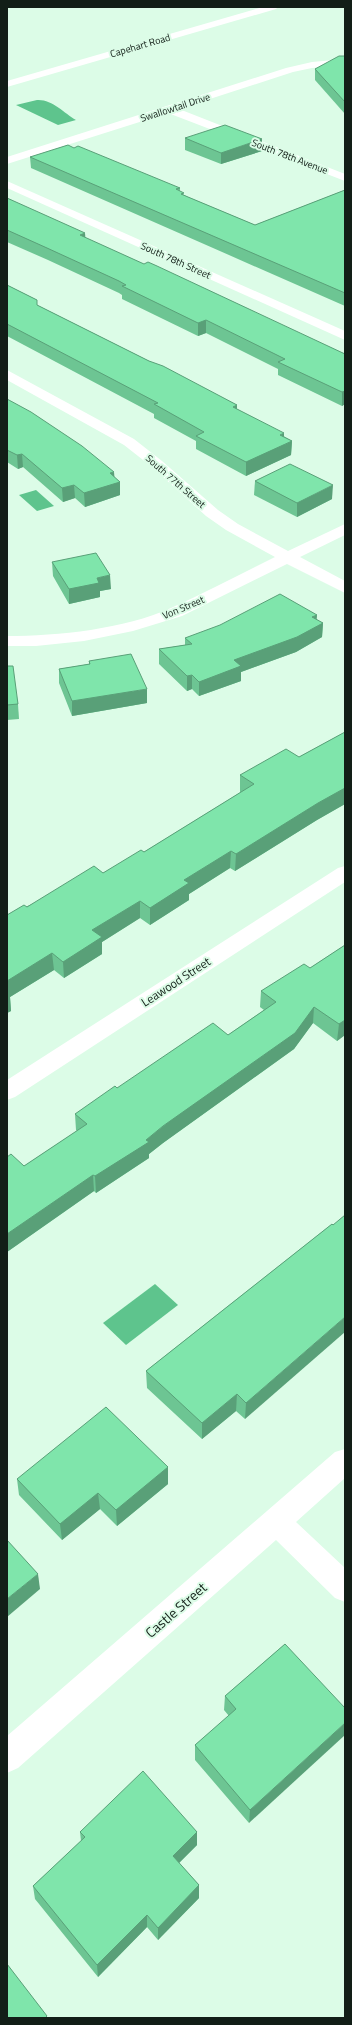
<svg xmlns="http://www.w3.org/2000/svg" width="352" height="2025" viewBox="0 0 352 2025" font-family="'Titillium Web',sans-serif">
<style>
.water{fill:#5ec48d}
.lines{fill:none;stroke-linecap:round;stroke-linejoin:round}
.minor{fill:#fff;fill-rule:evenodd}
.tertiary{fill:#fff;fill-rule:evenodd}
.wall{fill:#6dc593}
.shaded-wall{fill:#59a078}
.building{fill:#7fe5ab;stroke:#59a078}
.labels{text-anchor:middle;stroke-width:4;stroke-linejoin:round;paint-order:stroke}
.far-street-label{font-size:10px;fill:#121e17;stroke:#dcfce7}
.street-label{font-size:12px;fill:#121e17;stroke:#dcfce7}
.near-street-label{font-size:14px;fill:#121e17;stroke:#dcfce7}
</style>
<rect width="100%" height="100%" fill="#dcfce7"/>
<!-- water -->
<g class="water">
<path d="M 37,100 C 52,99 64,113 76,120 L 58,125 L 16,105 Z"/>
<path d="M 36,490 L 54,506 L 37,511 L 19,495 Z"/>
<path d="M 155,1284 L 178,1305 L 126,1345 L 103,1323 Z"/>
</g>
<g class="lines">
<!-- minor -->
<g class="minor">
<path d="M 345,59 L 345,65 L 312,68 L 293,72 L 179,109 L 345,174 L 345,181 L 168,113 L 7,164 L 7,157 L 286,68 L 312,62 Z"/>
<path d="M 7,181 L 345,331 L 345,340 L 7,188 Z"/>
<path d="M 7,370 L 134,439 L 162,461 L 218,510 L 238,524 L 288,551 L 345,524 L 345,535 L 300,557 L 345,581 L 345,593 L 287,564 L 182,616 L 133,631 L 84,641 L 36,646 L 7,646 L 7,636 C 59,636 124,629 171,608 C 207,592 241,574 275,557 L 226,530 L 206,516 L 152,467 L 124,445 L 7,380 Z"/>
<path d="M 345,866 L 345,882 L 15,1097 L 7,1100 L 7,1080 L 338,868 Z"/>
<path d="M 345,1449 L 345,1478 L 296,1522 L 345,1568 L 345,1602 L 335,1598 L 276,1540 L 18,1768 L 7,1773 L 7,1736 L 335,1452 Z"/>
</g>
<!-- tertiary -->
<path class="tertiary" d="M 263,7 L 278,7 L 276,9 L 7,87 L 7,81 Z"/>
</g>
<!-- wall -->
<g class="wall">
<path d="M 345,56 L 345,114 L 315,80 L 315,69 Z"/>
<path d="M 185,138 L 262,151 L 221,164 L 185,150 Z"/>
<path d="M 30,157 L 180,188 L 180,191 L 184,195 L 188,197 L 255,225 L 345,190 L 345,306 L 31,168 Z"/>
<path d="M 7,198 L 85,238 L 345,354 L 345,404 L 342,406 L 278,375 L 278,369 L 206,333 L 198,336 L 122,299 L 122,295 L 119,293 L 48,260 L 7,242 Z"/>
<path d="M 7,285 L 37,300 L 37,305 L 237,405 L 237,409 L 292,441 L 291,455 L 246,476 L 196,449 L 196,441 L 154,418 L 154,414 L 7,336 Z"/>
<path d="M 7,399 L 120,482 L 120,495 L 85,507 L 75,498 L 63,502 L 23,467 L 18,469 L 7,462 Z"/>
<path d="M 255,481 L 332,499 L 297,517 L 254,495 Z"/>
<path d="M 52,562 L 111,589 L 100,591 L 100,597 L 69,604 L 53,576 Z"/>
<path d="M 317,615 L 316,619 L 323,623 L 322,637 L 296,652 L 241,672 L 241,681 L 199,696 L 192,689 L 187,691 L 159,664 L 159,649 L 185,645 L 185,638 Z"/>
<path d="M 89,661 L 147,703 L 72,716 L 59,683 L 59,669 L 89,664 Z"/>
<path d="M 7,666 L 18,704 L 19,719 L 7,720 Z"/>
<path d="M 345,732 L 345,804 L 317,820 L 235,871 L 230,868 L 189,894 L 189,900 L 150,925 L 140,918 L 102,942 L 102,954 L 64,978 L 54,970 L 10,997 L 11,1011 L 7,1013 L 7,915 L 103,873 L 144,852 L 241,792 L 240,792 L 240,775 L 299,757 Z"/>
<path d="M 345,945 L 345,1035 L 337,1041 L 313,1023 L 294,1049 L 163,1143 L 149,1154 L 149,1158 L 96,1193 L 94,1191 L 7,1252 L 7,1157 L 24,1166 L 77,1131 L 76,1130 L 75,1114 L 117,1088 L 228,1035 L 264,1010 L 260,1007 L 261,991 L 310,968 Z"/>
<path d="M 332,1224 L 245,1419 L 236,1411 L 202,1439 L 147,1388 L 146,1371 Z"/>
<path d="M 168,1467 L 168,1484 L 117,1526 L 100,1509 L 62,1540 L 19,1495 L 17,1479 Z"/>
<path d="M 285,1644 L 249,1823 L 195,1760 L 195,1745 L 229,1716 L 224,1710 L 225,1696 Z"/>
<path d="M 80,1832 L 197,1832 L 197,1845 L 179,1863 L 199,1885 L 199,1898 L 158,1940 L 147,1927 L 98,1977 L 35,1899 L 33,1886 L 81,1841 Z"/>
</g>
<!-- shaded-wall -->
<g class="shaded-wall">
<path d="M 262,139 L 262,151 L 221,164 L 221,153 Z"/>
<path d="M 85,233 L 86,245 L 80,235 Z"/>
<path d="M 206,320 L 206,333 L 198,336 L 198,323 Z"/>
<path d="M 345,391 L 345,404 L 342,406 L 342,392 Z"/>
<path d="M 237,405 L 237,418 L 233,407 Z"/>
<path d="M 284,433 L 284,445 L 292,441 L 291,455 L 246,476 L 246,462 L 280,435 Z"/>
<path d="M 22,454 L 23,467 L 18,469 L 17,455 Z"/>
<path d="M 114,472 L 115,483 L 120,482 L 120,495 L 85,507 L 84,493 L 110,473 Z"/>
<path d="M 74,485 L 75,498 L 63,502 L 62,488 Z"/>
<path d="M 333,485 L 332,499 L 297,517 L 297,503 Z"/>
<path d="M 110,575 L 111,589 L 100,591 L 100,597 L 69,604 L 69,589 L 97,578 Z"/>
<path d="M 317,615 L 316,627 L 323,623 L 322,637 L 296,652 L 241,672 L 241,681 L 199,696 L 199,682 L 234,660 Z"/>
<path d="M 192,675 L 192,689 L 187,691 L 187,676 Z"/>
<path d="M 147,689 L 147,703 L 72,716 L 72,701 Z"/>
<path d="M 345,788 L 345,804 L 317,820 L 235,871 L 236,854 L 318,803 Z"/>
<path d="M 231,851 L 230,868 L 189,894 L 189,900 L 150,925 L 150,908 L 184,880 Z"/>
<path d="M 140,901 L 140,918 L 102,942 L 102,954 L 64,978 L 63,962 L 92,930 Z"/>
<path d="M 52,953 L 54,970 L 10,997 L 11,1011 L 7,1013 L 7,981 Z"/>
<path d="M 314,1007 L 313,1023 L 294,1049 L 163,1143 L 149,1154 L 149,1158 L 96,1193 L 95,1176 L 146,1140 Z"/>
<path d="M 345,1020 L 345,1035 L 337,1041 L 339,1024 Z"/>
<path d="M 93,1175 L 94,1191 L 7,1252 L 7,1234 Z"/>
<path d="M 345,1317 L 345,1332 L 245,1419 L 246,1403 Z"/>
<path d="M 237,1394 L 236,1411 L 202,1439 L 202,1423 Z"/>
<path d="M 168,1467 L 168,1484 L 117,1526 L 116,1510 Z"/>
<path d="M 98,1493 L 100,1509 L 62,1540 L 60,1524 Z"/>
<path d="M 38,1574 L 40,1589 L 7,1617 L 7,1599 Z"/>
<path d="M 345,1723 L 345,1735 L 249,1823 L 250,1810 Z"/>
<path d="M 197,1832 L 197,1845 L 173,1869 L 173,1856 Z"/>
<path d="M 199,1885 L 199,1898 L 158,1940 L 158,1928 Z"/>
<path d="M 147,1915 L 147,1927 L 98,1977 L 97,1965 Z"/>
</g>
<!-- building -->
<g class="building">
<path d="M 339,56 L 345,56 L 345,102 L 315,69 Z"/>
<path d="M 225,125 L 262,139 L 221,153 L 185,138 Z"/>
<path d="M 68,145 L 74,148 L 78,146 L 180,188 L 176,189 L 184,193 L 181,194 L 188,197 L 255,225 L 345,190 L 345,293 L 30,157 Z"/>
<path d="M 7,198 L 85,233 L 80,235 L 144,264 L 148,262 L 157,266 L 345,354 L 345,391 L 342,392 L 278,362 L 285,359 L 206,320 L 198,323 L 122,286 L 126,285 L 119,281 L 47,248 L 7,230 Z"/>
<path d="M 7,285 L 37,300 L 37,305 L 149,361 L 163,366 L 237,405 L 233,407 L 284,433 L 280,435 L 292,441 L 246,462 L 196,436 L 204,432 L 154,404 L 158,403 L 7,324 Z"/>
<path d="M 7,399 L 31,412 L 82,446 L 114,472 L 110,473 L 120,482 L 84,493 L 74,485 L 62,488 L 22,454 L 17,455 L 7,450 Z"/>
<path d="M 290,464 L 333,485 L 297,503 L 255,481 Z"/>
<path d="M 96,553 L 110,575 L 97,578 L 99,583 L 69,589 L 52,562 Z"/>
<path d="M 280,594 L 317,615 L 312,617 L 323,623 L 297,637 L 234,660 L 241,666 L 199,682 L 192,675 L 187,676 L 159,649 L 192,644 L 185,638 L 220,625 Z"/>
<path d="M 131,654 L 147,689 L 72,701 L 59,669 L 90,664 L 89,661 Z"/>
<path d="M 7,666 L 13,666 L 18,704 L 7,705 Z"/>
<path d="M 345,732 L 345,788 L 318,803 L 236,854 L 231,851 L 184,880 L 189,883 L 150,908 L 140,901 L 92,930 L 102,937 L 63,962 L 52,953 L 7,981 L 7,932 L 8,932 L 7,931 L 7,915 L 24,905 L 27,907 L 94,866 L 103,873 L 141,850 L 144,852 L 254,784 L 240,775 L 286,749 L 299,757 Z"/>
<path d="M 345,945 L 345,1020 L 339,1024 L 314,1007 L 295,1033 L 163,1126 L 146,1140 L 149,1142 L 95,1176 L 93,1175 L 7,1234 L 7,1157 L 11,1154 L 24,1166 L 87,1124 L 75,1114 L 115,1086 L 117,1088 L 213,1023 L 228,1035 L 276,1002 L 261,991 L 304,964 L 310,968 Z"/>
<path d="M 345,1215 L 345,1317 L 246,1403 L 237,1394 L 202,1423 L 146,1371 L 332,1224 L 333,1225 Z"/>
<path d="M 106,1407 L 168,1467 L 116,1510 L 98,1493 L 60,1524 L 17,1479 Z"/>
<path d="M 7,1540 L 38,1574 L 7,1599 Z"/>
<path d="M 285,1644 L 345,1708 L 345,1723 L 250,1810 L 195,1745 L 236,1709 L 225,1696 Z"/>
<path d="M 143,1771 L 197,1832 L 173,1856 L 199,1885 L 158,1928 L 147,1915 L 97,1965 L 33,1886 L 85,1837 L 80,1832 Z"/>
<path d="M 7,1964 L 47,2016 L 45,2018 L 7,2018 Z"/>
</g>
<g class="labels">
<!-- far-street labels -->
<g class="far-street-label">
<text transform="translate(140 45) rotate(-16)" y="4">Capehart Road</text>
<text transform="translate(175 107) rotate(-18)" y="4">Swallowtail Drive</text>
<text transform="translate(290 156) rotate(21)" y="4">South 78th Avenue</text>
<text transform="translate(176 260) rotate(24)" y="4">South 78th Street</text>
<text transform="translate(176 481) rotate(41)" y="4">South 77th Street</text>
<text transform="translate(183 607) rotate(-23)" y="4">Von Street</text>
</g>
<!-- street labels -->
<g class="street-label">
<text transform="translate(176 982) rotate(-33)" y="4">Leawood Street</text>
</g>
<!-- near-street labels -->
<g class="near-street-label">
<text transform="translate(176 1610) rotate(-41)" y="5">Castle Street</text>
</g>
</g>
<!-- border -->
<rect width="352" height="2025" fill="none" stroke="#121e17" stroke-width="16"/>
</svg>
